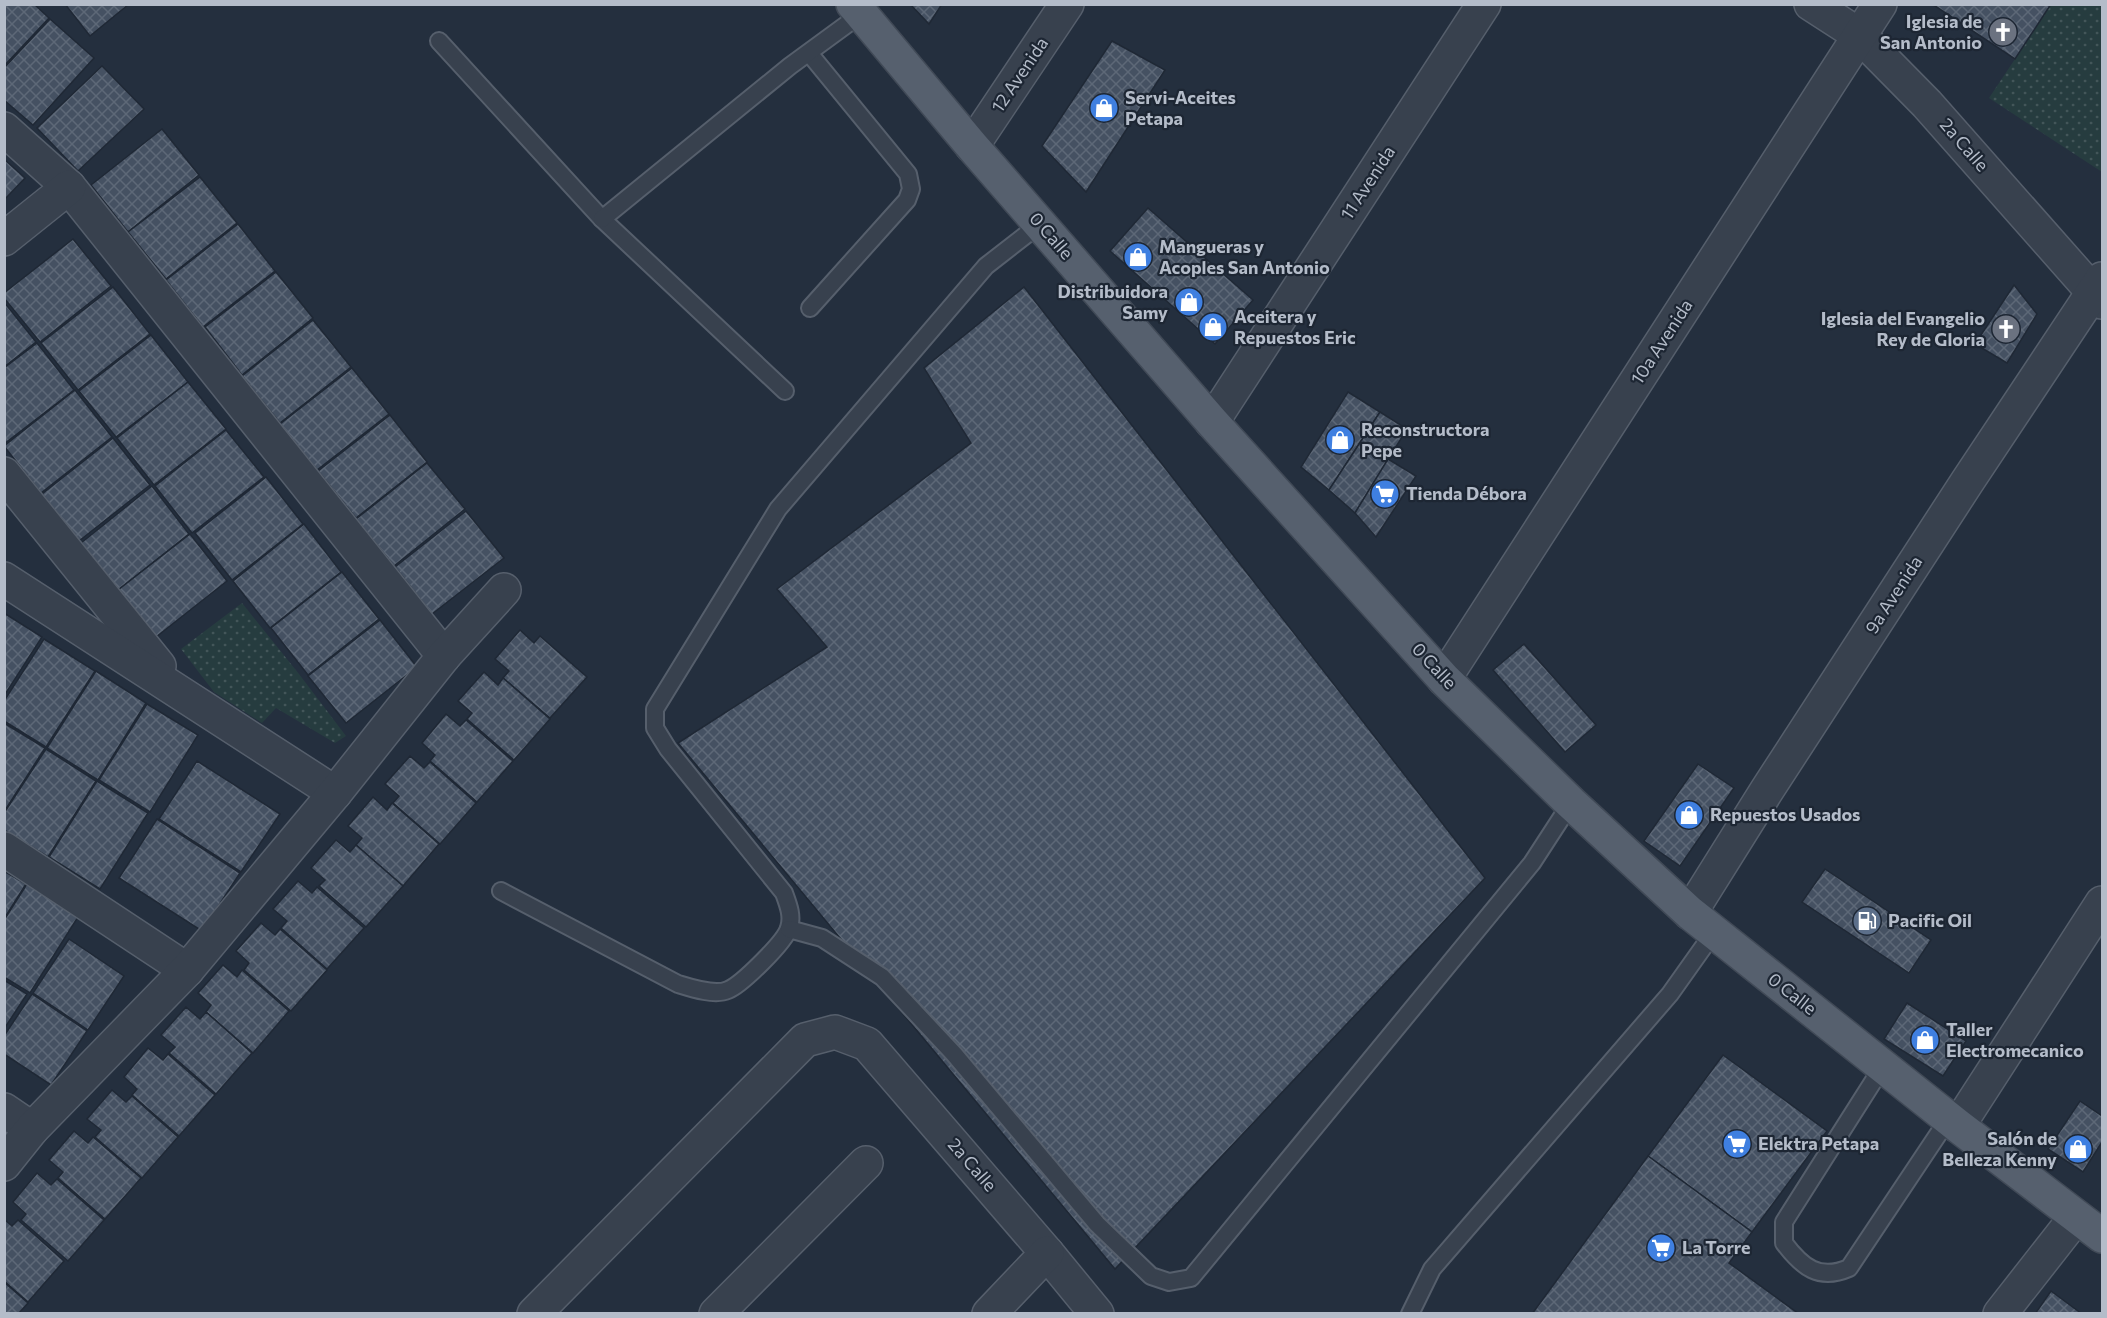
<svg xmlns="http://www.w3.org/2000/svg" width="2107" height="1318" viewBox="0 0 2107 1318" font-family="Commissioner,sans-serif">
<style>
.park{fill:url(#park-dots)}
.building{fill:url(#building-cross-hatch);stroke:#1f2835;stroke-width:1.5}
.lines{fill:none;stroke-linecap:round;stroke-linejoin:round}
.service-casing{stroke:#565f6c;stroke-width:20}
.minor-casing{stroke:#565f6c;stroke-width:36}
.primary-casing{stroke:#414a57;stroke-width:36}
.service{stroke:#38414e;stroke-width:16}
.minor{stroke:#38414e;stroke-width:33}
.primary{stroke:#56606e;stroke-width:33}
.labels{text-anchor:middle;stroke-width:4.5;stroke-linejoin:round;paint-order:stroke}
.poi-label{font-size:18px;font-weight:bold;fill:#b4bcc9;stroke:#1d2633;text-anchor:start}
.street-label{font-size:18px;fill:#b4bcc9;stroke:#1d2633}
</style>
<defs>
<pattern id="park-dots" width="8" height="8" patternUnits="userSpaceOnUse" patternTransform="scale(1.5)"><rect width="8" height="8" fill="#263c3f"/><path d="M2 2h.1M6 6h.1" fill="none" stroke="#435659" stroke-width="1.8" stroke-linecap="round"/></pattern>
<pattern id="building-cross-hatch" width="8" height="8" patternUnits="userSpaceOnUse" patternTransform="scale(1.5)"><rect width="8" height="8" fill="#455162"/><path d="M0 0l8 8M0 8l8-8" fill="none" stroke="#5d6877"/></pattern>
</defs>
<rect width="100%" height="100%" fill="#242f3e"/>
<!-- park -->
<g class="park">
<path d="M 2051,5 L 2102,5 L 2102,172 L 1989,98 Z"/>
<path d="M 242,603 L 299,674 L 346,736 L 335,743 L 276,708 L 262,723 L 214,692 L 181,649 Z"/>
</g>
<!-- building -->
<g class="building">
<path d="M 4,4 L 34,4 L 49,18 L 4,66 Z"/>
<path d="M 65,4 L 129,4 L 90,36 Z"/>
<path d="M 910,4 L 942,4 L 929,24 Z"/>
<path d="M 1932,4 L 2051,4 L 2015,59 Z"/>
<path d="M 50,19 L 94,58 L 33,125 L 4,100 L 4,68 Z"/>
<path d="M 1112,41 L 1165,70 L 1086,192 L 1042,146 Z"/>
<path d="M 102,66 L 144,109 L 78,171 L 37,128 Z"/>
<path d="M 162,129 L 199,175 L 128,232 L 91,185 Z"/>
<path d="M 4,159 L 25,178 L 4,200 Z"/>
<path d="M 200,177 L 237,223 L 166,279 L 128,232 Z"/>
<path d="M 1148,208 L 1253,300 L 1215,344 L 1110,251 Z"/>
<path d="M 238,224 L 275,271 L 203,327 L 166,280 Z"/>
<path d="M 73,239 L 111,286 L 40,342 L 4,298 L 4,293 Z"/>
<path d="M 276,272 L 313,318 L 242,375 L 205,327 Z"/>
<path d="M 2014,285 L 2037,314 L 2007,363 L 1975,344 Z"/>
<path d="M 113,287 L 150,334 L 78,390 L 41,343 Z"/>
<path d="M 1024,287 L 1485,878 L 1115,1269 L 678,743 L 827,647 L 777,589 L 971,443 L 924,368 Z"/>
<path d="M 4,302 L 36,342 L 4,367 Z"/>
<path d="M 313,320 L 351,367 L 280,423 L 242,376 Z"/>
<path d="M 151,335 L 188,382 L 116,437 L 79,391 Z"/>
<path d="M 37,343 L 74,390 L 4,444 L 4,368 Z"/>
<path d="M 352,368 L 389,414 L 317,470 L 280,424 Z"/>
<path d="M 188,382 L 226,429 L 154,485 L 117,438 Z"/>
<path d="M 75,390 L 112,437 L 41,493 L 4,446 Z"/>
<path d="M 1348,392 L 1380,412 L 1329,490 L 1301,467 Z"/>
<path d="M 1380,412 L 1407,429 L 1355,513 L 1329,490 Z"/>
<path d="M 390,415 L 427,462 L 356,518 L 318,471 Z"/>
<path d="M 226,430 L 264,477 L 192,533 L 155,486 Z"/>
<path d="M 113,438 L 150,485 L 79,541 L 42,494 Z"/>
<path d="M 1388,459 L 1416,476 L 1376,537 L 1355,513 Z"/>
<path d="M 427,463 L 465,509 L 394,566 L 356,519 Z"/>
<path d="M 266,477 L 303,524 L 232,580 L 195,533 Z"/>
<path d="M 152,486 L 189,534 L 118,590 L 81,543 Z"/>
<path d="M 466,511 L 504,558 L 432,614 L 395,567 Z"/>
<path d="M 304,524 L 341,572 L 270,628 L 233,581 Z"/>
<path d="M 190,534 L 227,581 L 156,637 L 118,590 Z"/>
<path d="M 342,572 L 379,619 L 308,675 L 271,628 Z"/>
<path d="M 4,613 L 42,637 L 4,696 Z"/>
<path d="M 380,620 L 417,667 L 346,723 L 308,676 Z"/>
<path d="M 520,630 L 534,643 L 540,636 L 587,677 L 550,718 L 503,678 L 509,671 L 495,659 Z"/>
<path d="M 44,639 L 95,671 L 46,747 L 4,721 L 4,701 Z"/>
<path d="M 1524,644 L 1596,725 L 1565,752 L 1493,670 Z"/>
<path d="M 96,671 L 146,703 L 98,780 L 47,748 Z"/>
<path d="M 484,672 L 498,685 L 503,678 L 550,719 L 514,760 L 467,719 L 472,713 L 458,701 Z"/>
<path d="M 147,704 L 198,735 L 150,812 L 99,780 Z"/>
<path d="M 446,714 L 460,726 L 466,720 L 513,761 L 477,802 L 430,761 L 435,755 L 422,743 Z"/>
<path d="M 4,723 L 45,748 L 4,812 Z"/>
<path d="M 46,749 L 96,781 L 48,857 L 4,830 L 4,813 Z"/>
<path d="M 410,756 L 424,768 L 430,762 L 476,803 L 440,844 L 393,803 L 399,796 L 385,784 Z"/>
<path d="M 197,761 L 280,814 L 241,872 L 159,819 Z"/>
<path d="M 1698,764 L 1734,788 L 1680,866 L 1644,841 Z"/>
<path d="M 97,781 L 148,813 L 100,889 L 49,857 Z"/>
<path d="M 373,797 L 387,810 L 392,803 L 439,844 L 403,886 L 356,845 L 362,838 L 348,826 Z"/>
<path d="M 157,819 L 240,873 L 202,931 L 119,878 Z"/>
<path d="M 336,840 L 350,852 L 356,845 L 403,886 L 366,927 L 319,886 L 325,880 L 311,868 Z"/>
<path d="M 1825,869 L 1931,940 L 1909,973 L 1802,902 Z"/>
<path d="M 4,871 L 26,884 L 4,919 Z"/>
<path d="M 298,881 L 312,893 L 317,887 L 364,928 L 327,969 L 281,928 L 287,921 L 273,909 Z"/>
<path d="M 27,884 L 78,917 L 30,993 L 4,977 L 4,920 Z"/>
<path d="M 261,923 L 275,935 L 280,929 L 327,970 L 291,1011 L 244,970 L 249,963 L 236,951 Z"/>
<path d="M 69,939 L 124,976 L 88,1030 L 33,993 Z"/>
<path d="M 223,965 L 237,977 L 242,970 L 289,1011 L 253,1053 L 206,1012 L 211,1005 L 198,993 Z"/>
<path d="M 4,980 L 27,994 L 4,1029 Z"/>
<path d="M 32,994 L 87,1031 L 51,1085 L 4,1054 L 4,1036 Z"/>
<path d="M 1907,1003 L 1966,1041 L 1943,1076 L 1884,1039 Z"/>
<path d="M 186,1007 L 200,1019 L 206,1012 L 252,1053 L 216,1094 L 169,1053 L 175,1047 L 161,1035 Z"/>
<path d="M 148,1048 L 163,1060 L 168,1054 L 215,1095 L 179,1136 L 132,1095 L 137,1089 L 124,1077 Z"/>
<path d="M 1723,1055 L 1827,1131 L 1752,1232 L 1648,1156 Z"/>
<path d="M 112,1090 L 126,1102 L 132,1096 L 178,1137 L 142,1178 L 95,1137 L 101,1130 L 87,1119 Z"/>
<path d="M 2080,1101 L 2102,1116 L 2102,1142 L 2083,1172 L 2048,1149 Z"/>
<path d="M 74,1131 L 88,1143 L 93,1137 L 141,1178 L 105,1219 L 58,1178 L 63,1172 L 49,1160 Z"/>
<path d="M 1648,1156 L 1752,1232 L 1729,1263 L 1799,1314 L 1532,1314 Z"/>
<path d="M 37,1173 L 51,1185 L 57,1179 L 104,1220 L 68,1261 L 21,1220 L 26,1214 L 13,1202 Z"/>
<path d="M 4,1219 L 12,1226 L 18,1220 L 64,1261 L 28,1302 L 4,1281 Z"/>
<path d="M 4,1282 L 28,1303 L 18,1314 L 4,1314 Z"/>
<path d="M 2051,1291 L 2082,1314 L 2035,1314 Z"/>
</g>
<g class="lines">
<!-- service casing -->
<g class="service-casing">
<g id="service">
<path d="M 439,41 L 602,219 L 785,391"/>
<path d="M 809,53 L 908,174 L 911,189 L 907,200 L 810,308"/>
<path d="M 602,219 L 790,66 L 861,14"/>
<path d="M 501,891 L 678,984 C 691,988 715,996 728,990 C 741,985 785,942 789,928 C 793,916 788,904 784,893 L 668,749 L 655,728 L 655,709 L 778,509 L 986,266 L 1040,224"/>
<path d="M 789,929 L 822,938 L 882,977 L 954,1054 L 1097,1224 L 1151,1276 L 1169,1282 L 1191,1278 L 1532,863 L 1571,803"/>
<path d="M 1883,1066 L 1784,1222 L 1784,1243 C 1802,1267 1819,1281 1849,1268 L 1949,1118"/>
<path d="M 1410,1314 L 1432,1269 L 1670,994 L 1714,932"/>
</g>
</g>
<!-- minor casing -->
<g class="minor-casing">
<g id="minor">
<path d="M 1811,4 L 1859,35 L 1927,104 L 2102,302"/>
<path d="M 4,129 L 69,187 L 444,656"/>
<path d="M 972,146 L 1067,4"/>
<path d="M 4,239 L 69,187"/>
<path d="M 1212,422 L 1484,4"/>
<path d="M 4,474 L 159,666"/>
<path d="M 4,579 L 335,793"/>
<path d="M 1444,679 L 1880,4"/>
<path d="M 4,849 L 187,970"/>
<path d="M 1690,913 L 1767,790 L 1967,482 L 2102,279"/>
<path d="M 4,1110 L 32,1129"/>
<path d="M 1958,1126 L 2102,903"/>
<path d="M 4,1164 L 32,1129 L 187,970 L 335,793 L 444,656 L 504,590"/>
<path d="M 534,1314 L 805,1040 L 835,1032 L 867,1044 L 1047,1253 L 1097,1314"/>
<path d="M 716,1314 L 866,1163"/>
<path d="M 989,1314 L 1047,1253"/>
<path d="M 2000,1314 L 2076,1217"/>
</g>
</g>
<!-- primary casing -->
<g class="primary-casing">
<path id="primary" d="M 853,4 L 972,146 L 1212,422 L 1444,679 L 1571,803 L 1690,913 L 1958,1126 L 2102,1236"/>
</g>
<!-- service -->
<use href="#service" class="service"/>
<!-- minor -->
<use href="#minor" class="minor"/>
<!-- primary -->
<use href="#primary" class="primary"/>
</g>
<!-- icons -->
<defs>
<g id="church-disc" transform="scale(1.5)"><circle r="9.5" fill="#6b7280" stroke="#1d2633"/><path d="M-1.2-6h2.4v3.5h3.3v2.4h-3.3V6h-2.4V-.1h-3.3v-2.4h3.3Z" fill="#fff"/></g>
<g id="shop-disc" transform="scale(1.5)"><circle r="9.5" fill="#3f7fe0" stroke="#1d2633"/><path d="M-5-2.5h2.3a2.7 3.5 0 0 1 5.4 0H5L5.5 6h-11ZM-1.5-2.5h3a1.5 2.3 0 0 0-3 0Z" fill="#fff"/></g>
<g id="supermarket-disc" transform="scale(1.5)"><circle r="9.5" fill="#3f7fe0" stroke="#1d2633"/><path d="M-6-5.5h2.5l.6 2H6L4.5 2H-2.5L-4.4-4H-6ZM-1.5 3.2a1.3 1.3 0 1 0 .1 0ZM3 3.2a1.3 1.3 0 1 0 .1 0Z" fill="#fff"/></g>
<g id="fuel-disc" transform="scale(1.5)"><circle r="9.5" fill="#5c6f8a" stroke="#1d2633"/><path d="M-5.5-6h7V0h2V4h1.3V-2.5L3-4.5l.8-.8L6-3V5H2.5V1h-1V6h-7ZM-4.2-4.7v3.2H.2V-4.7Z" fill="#fff"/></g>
</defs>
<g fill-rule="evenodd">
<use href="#church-disc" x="2003" y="32"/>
<use href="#shop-disc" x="1104" y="108"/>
<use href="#shop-disc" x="1138" y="257"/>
<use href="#shop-disc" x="1189" y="302"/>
<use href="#shop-disc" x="1213" y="327"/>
<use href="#church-disc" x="2006" y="329"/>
<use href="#shop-disc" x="1340" y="440"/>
<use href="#supermarket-disc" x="1385" y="494"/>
<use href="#shop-disc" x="1689" y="815"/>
<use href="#fuel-disc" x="1867" y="921"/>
<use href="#shop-disc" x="1925" y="1040"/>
<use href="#supermarket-disc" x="1737" y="1144"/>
<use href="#shop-disc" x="2078" y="1149"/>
<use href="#supermarket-disc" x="1661" y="1248"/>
</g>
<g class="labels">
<!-- poi labels -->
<g class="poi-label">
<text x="1982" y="28" text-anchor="end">Iglesia de<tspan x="1982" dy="21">San Antonio</tspan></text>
<text x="1125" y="104">Servi-Aceites<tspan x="1125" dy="21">Petapa</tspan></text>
<text x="1159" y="253">Mangueras y<tspan x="1159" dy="21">Acoples San Antonio</tspan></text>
<text x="1168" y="298" text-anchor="end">Distribuidora<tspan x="1168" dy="21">Samy</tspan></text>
<text x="1234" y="323">Aceitera y<tspan x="1234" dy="21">Repuestos Eric</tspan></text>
<text x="1985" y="325" text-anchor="end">Iglesia del Evangelio<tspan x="1985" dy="21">Rey de Gloria</tspan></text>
<text x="1361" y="436">Reconstructora<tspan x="1361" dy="21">Pepe</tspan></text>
<text x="1406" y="500">Tienda Débora</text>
<text x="1710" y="821">Repuestos Usados</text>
<text x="1888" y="927">Pacific Oil</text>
<text x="1946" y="1036">Taller<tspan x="1946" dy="21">Electromecanico</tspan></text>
<text x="2057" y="1145" text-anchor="end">Salón de<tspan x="2057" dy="21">Belleza Kenny</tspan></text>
<text x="1758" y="1150">Elektra Petapa</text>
<text x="1682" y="1254">La Torre</text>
</g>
<!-- street labels -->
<g class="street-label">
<text transform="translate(1020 75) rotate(-56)" y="6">12 Avenida</text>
<text transform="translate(1964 145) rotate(49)" y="6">2a Calle</text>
<text transform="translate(1368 183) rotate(-57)" y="6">11 Avenida</text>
<text transform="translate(1051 236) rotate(49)" y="6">0 Calle</text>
<text transform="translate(1662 342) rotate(-57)" y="6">10a Avenida</text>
<text transform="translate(1894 595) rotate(-57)" y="6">9a Avenida</text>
<text transform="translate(1434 666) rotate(47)" y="6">0 Calle</text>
<text transform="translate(1792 994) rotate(38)" y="6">0 Calle</text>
<text transform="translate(972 1165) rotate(49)" y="6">2a Calle</text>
</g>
</g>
<!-- border -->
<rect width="2107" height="1318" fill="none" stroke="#b4bcc9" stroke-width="12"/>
</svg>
